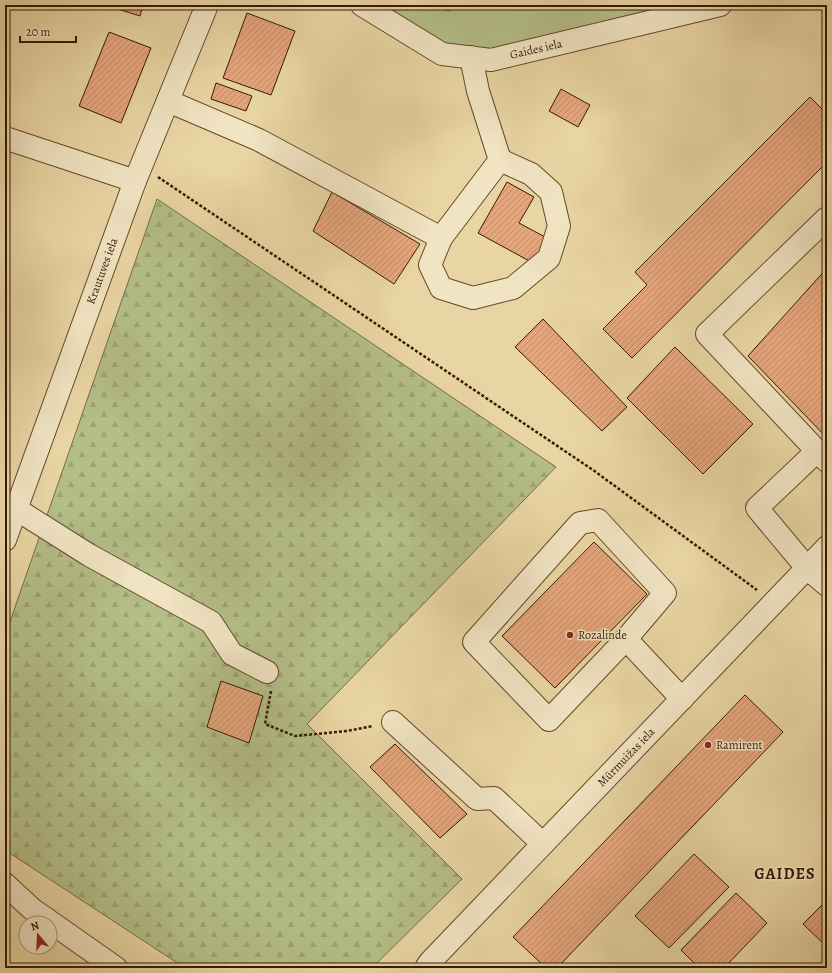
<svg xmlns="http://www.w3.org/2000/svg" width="832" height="973" viewBox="0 0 832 973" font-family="Alegreya,serif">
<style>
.grass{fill:#b4be87;stroke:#756c44}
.forest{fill:url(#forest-firs);stroke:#756c44}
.building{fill:url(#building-hatch);stroke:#361a02}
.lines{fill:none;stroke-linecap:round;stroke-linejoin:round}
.minor-casing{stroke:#63492a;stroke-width:24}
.path{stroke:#361a02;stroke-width:2.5;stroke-dasharray:3 2;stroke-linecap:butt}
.minor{stroke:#f1e4c3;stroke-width:22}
.poi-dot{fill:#8f2418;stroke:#f1e4c3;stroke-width:1.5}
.labels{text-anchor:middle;stroke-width:3;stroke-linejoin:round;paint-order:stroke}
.street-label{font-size:12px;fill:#361a02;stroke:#f1e4c3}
.poi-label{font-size:12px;fill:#361a02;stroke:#f1e4c3;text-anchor:start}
.district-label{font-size:16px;font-weight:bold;letter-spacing:1px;fill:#361a02;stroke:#f1e4c3}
</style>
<defs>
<pattern id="forest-firs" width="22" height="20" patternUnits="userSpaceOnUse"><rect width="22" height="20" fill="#b4be87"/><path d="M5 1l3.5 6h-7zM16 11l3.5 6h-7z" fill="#9ba373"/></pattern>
<pattern id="building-hatch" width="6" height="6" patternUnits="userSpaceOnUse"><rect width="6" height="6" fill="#e4a67d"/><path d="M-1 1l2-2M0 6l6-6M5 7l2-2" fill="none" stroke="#c48e6a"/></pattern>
</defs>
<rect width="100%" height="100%" fill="#e9d5a3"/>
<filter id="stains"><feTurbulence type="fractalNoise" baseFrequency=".005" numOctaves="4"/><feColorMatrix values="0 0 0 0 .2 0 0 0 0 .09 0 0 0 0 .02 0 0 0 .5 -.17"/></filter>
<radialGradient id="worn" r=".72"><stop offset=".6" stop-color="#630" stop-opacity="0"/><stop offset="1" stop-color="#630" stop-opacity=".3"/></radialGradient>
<!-- grass -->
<path class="grass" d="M 377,5 L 426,5 L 449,11 L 457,5 L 693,5 L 496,50 L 446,46 Z"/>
<!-- forest -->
<path class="forest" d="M 157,199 L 556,467 L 307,724 L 462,879 L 377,963 L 374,968 L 185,968 L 5,850 L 5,636 Z"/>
<!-- building -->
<g class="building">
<path d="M 105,5 L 143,5 L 140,16 Z"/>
<path d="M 247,13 L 295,31 L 271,95 L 223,78 Z"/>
<path d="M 109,32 L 151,48 L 121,123 L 79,106 Z"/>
<path d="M 216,83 L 252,96 L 246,111 L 211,99 Z"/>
<path d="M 561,89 L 590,105 L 578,127 L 549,111 Z"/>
<path d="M 810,97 L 827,114 L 827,162 L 632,358 L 603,329 L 647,285 L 635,272 Z"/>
<path d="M 507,182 L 534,197 L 519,223 L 547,238 L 533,263 L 478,233 Z"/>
<path d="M 332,192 L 420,244 L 394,284 L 313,231 Z"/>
<path d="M 827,268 L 827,438 L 748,356 Z"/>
<path d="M 543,319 L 627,407 L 602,431 L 515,347 Z"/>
<path d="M 675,347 L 753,424 L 703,474 L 627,398 Z"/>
<path d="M 594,542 L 647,594 L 555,688 L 502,636 Z"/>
<path d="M 221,681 L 263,696 L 249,743 L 207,727 Z"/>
<path d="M 745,695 L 783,732 L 557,968 L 546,968 L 513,937 Z"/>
<path d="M 395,744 L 467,814 L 440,838 L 370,767 Z"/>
<path d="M 694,854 L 729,887 L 669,948 L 635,916 Z"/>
<path d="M 736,893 L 767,923 L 724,968 L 699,968 L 681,950 Z"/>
<path d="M 827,900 L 827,947 L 803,924 Z"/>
</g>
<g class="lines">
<!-- minor casing -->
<g class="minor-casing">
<g id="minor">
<path d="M 362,5 L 442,54 L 491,60 L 720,5"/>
<path d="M 168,101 L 259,140 L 441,238 L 500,160 L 478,91 L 471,57"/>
<path d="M 5,138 L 135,181"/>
<path d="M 441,238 L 430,265 L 441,288 L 473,298 L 513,288 L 549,258 L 559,226 L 551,192 L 531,174 L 500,160"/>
<path d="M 817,451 L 707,334 L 827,218"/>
<path d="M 827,461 L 817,451 L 757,508 L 807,568 L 827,585"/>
<path d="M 16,509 L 89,555 L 211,622 L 232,654 L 267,672"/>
<path d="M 5,540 L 135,181 L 207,5"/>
<path d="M 626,639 L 549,720 L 474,642 L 580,523 L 598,520 L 665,593 L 626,639 L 682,699"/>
<path d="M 393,722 L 477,799 L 494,798 L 543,844"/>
<path d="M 5,884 L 32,909 L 116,968"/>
<path d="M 426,968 L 430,962 L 827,547"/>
</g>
</g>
<!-- path -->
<g class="path">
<path d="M 158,177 L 593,470 L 757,590"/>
<path d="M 271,691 L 265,724 L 295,736 L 347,731 L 373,726"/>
</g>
<!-- minor -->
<use href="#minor" class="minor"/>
</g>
<!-- markers -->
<g class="poi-dot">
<circle cx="570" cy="635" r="4"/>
<circle cx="708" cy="745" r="4"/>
</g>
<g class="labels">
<!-- street labels -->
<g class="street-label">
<text transform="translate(536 49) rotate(-13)" y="4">Gaides iela</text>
<text transform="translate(102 271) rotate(-70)" y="4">Krautuves iela</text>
<text transform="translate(626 757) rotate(-46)" y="4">Mūrmuižas iela</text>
</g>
<!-- poi labels -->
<g class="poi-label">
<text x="578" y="639">Rozalinde</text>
<text x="716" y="749">Ramirent</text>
</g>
<!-- district labels -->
<g class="district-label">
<text x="785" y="879">GAIDES</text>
</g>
</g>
<!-- margin -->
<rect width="832" height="973" fill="none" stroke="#e9d5a3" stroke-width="20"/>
<rect x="6" y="6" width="820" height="961" fill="none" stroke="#361a02" stroke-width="2"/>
<rect x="10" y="10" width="812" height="953" fill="none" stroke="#361a02"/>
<!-- north arrow -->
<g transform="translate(38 935) rotate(341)"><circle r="19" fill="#f1e4c3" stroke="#a69376"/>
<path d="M0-3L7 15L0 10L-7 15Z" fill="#8f2418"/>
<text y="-6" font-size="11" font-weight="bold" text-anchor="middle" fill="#361a02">N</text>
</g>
<!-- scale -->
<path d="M20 36v6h56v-6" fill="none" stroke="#361a02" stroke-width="2"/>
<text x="26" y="36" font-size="12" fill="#361a02" stroke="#f1e4c3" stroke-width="3" paint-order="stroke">20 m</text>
<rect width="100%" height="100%" filter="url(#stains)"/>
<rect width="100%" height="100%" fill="url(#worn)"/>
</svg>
